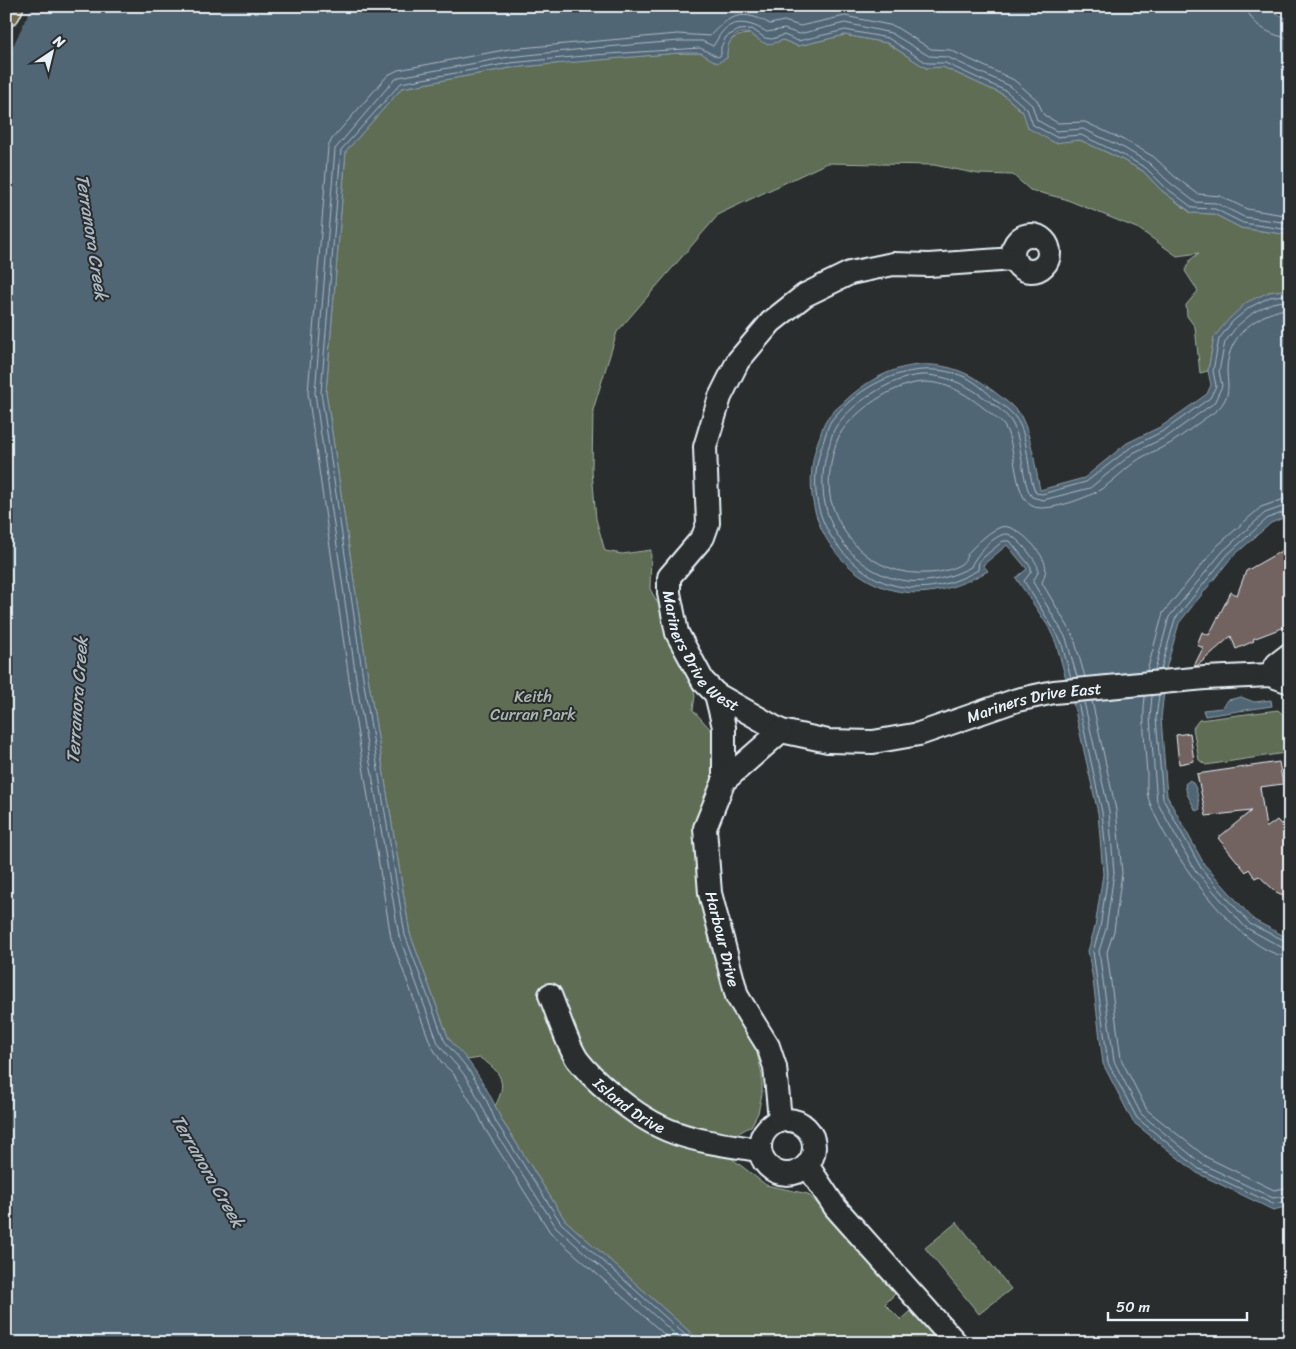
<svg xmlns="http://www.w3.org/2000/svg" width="1296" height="1349" viewBox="0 0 1296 1349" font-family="Sriracha,sans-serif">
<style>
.green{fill:#5e6d55;stroke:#a3afa6}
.water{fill:#516675;stroke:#8d9ea9}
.pier{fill:#2a2d2e}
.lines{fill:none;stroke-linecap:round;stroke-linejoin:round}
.shore{stroke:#acb9c4;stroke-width:1}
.building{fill:#726460;stroke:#e8f1f8}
.minor-casing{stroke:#e8f1f8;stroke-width:26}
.major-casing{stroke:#e8f1f8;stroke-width:31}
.minor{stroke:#2a2d2e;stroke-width:22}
.major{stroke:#726c4b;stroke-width:28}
.labels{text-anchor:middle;stroke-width:4;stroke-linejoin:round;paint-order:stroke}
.street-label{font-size:16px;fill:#e8f1f8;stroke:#2a2d2e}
.park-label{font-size:16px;fill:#aab6af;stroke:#2a2d2e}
.water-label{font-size:18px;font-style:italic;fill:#acb9c4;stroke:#2a2d2e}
</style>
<rect width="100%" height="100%" fill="#2a2d2e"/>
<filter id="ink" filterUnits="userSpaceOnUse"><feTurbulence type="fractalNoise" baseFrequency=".02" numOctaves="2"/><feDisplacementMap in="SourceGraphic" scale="10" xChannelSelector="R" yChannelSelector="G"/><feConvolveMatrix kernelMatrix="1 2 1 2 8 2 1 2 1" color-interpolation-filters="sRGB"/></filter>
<g filter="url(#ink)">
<!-- green -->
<g class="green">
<path d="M 750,34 C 763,43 769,45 783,40 L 798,46 L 845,35 L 887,43 L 926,68 L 943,67 L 1004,95 L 1055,142 L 1080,140 L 1119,158 L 1143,171 L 1161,190 L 1191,213 L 1214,214 L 1241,228 L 1290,235 L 1290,289 L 1269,292 L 1214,337 L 1208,371 L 1200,373 L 1195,327 L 1187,316 L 1186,305 L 1198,291 L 1185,271 L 1190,260 L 1199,253 L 1177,256 L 1139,229 L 1065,199 L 1030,190 L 1013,175 L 979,174 L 934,165 L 827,163 L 719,214 L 617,332 L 593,410 L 592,471 L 596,519 L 605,551 L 622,554 L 651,550 L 650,589 L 683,648 L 695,696 L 693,710 L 711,730 L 722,752 L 720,764 L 697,827 L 695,854 L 698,885 L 710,945 L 730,999 L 749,1032 L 757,1053 L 762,1074 L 762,1094 L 758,1113 L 751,1126 L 739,1133 L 677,1142 L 693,1151 L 715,1152 L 730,1157 L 766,1185 L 808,1194 L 832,1219 L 831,1220 L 895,1294 L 885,1304 L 901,1320 L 911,1311 L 941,1343 L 702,1343 L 565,1220 L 501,1119 L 495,1106 C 508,1083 501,1071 480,1058 L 467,1060 L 456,1051 L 448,1037 L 410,934 L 369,683 L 326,392 L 346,151 L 402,88 L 510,68 L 595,60 L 678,53 L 701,53 L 727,58 C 725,41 733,35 750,34 Z"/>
<path d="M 1278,710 L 1286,717 L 1290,746 L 1285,753 L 1206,765 L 1199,760 L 1193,728 L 1199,720 Z"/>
<path d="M 957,1222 L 1011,1289 L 979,1314 L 925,1248 Z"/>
</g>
<!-- water -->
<g class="water">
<path d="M 6,6 L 1262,6 L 1290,20 L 1290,235 L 1241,228 L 1214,214 L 1192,213 L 1161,190 L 1143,171 L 1119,158 L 1080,140 L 1055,143 L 1028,128 L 1023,112 L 1004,95 L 943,67 L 926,68 L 887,43 L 845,35 L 798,46 L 783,40 C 777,42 771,45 764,43 C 759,41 755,36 750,34 C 733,29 726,45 727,58 L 717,63 L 701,53 L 678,53 L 510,68 L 402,88 L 346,151 L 326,392 L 369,683 L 410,934 L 448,1037 C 454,1046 461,1052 468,1061 C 481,1078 493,1099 501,1119 L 565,1220 L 702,1343 L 6,1343 Z"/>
<path d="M 1290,289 L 1290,515 L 1271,523 L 1231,558 L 1179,623 L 1167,665 L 1161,718 L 1167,796 L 1204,864 L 1254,920 L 1290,939 L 1290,1206 L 1273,1210 L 1197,1173 L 1133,1122 L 1103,1064 L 1093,980 L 1088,951 L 1095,927 L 1103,874 L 1098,813 L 1075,711 L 1056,643 L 1048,626 L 1016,578 L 1027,569 L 1007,545 L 983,565 L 988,571 C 946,594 902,604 860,575 C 816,544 801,491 818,441 C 821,435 822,426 826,420 C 830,413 839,407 845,401 C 885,363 937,351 984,384 C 993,391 1016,407 1021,416 C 1032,438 1035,466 1040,490 L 1084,478 L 1127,443 L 1162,426 L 1207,394 L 1211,385 L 1208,371 L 1214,337 L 1229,319 L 1247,302 L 1269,292 Z"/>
<path d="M 1241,697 L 1254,702 L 1271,700 L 1272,706 L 1205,716 L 1203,710 L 1222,708 L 1228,700 Z"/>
<path d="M 1190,780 C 1198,786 1198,800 1200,809 L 1196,811 L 1187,794 L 1185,784 Z"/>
</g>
<!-- pier -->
<path class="pier" d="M 6,6 L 32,6 L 6,61 Z"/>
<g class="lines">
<!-- shore -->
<g class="shore">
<path d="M 1247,6 C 1248,24 1273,37 1290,38"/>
<path d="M 1161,669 L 1175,619 L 1228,554 L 1268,518 L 1290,510"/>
<path d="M 1155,670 L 1169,617 L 1223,551 L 1265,513 L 1290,504"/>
<path d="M 1147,671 L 1163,613 L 1217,546 L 1261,507 L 1290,497"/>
<path d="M 1077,677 L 1066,638 L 1033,582 C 1034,578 1039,574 1038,568 C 1037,561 1015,534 1007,534 C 995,533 974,557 971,567 C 939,584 901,588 870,568 C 828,541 813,492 829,446 C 831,439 833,430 837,425 C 853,402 898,373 927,375 C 946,376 964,384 979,394 C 989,401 1004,411 1011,421 C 1024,441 1020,481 1032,497 L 1043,500 L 1090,488 L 1133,453 L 1168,436 L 1214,403 L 1222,386 L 1219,371 L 1225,342 L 1237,326 L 1254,312 L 1272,303 L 1290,300"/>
<path d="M 1085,677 L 1073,635 L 1042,583 C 1044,577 1047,571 1045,564 C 1041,550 1016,523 1001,527 C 991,530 976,544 969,552 C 966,556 966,561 961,564 C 952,570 938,573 927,573 C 880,576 844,546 831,501 C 826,482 832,443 844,428 C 862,406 897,382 926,382 C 956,383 979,404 1001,422 C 1020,440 1009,509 1041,508 C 1056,508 1077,501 1090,495 C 1106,489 1121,472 1135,462 C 1145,454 1159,450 1171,443 C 1182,436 1193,427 1204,419 C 1210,415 1219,410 1223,403 C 1231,391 1227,383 1227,369 C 1228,334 1258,313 1290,308"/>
<path d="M 1071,678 L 1061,641 L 1024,581 L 1031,572 L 1031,567 L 1010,541 L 1003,541 L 979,561 L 978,570 C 946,589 903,596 870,575 C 825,546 804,498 822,446 C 825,438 827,427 831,421 C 862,381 917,357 965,377 C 976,382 987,392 995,400 C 1002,405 1010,410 1015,417 C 1030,435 1026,474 1036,493 L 1042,494 L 1086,482 L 1130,448 L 1165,430 L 1210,398 L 1216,386 L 1213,371 L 1219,339 L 1232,322 L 1250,307 L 1270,297 L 1290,294"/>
<path d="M 1152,695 L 1150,718 L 1157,802 L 1195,870 L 1245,927 L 1283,948 L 1290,949"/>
<path d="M 1159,695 L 1156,718 L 1163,799 L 1201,868 L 1250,924 L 1290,943"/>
<path d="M 1145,696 C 1142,722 1145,747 1147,773 C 1147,782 1146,794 1150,803 C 1166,847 1239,955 1290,957"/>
<path d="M 1092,701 L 1116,810 L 1122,873 L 1114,931 L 1107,952 L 1121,1059 L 1147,1110 L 1206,1157 L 1274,1190 L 1290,1187"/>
<path d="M 1078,702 L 1102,812 L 1108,874 L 1100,928 L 1093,951 L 1108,1063 L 1137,1118 L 1199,1169 L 1273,1204 L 1290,1201"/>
<path d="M 1084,702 L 1109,811 L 1114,873 L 1106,929 L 1099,951 L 1114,1061 L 1141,1114 L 1202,1164 L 1273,1198 L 1290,1195"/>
<path d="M 674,1343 L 550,1232 L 485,1129 L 478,1114 L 453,1073 L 442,1063 L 431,1045 L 391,938 L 350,686 L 308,393 L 328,147 L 332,139 L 388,75 L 398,70 L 509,49 L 677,34 L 710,36 C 729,14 744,9 770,24 L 784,21 L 800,26 L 845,16 L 894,26 L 931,49 L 950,50 L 1014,80 L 1037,100 L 1044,115 L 1058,123 L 1085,122 L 1128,142 L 1154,157 L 1174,176 L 1198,194 L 1220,196 L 1247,209 L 1290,216"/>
<path d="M 685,1343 L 556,1227 L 491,1125 C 482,1106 472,1083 458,1067 C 451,1059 444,1052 438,1043 L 399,936 L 357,685 L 315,393 L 335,149 L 393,81 L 399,77 L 509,57 L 594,48 L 679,41 L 702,41 L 713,46 C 716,42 718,37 722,32 C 735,17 753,24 767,32 L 784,29 L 799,34 L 845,23 L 891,33 L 929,56 L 947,57 L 1010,86 L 1032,105 L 1037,120 L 1056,131 L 1083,129 L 1124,148 L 1149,163 L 1169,182 L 1195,202 L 1216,203 L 1244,217 L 1290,223"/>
<path d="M 694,1343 L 561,1223 L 496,1122 C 488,1102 477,1080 464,1064 C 457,1055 450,1049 444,1040 L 405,935 L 364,684 L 321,392 L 341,150 L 401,83 L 510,63 L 594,55 L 700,48 L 718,57 L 721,55 L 721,47 L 726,37 L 739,30 L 752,29 L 765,38 L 772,39 L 784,35 L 798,41 L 845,30 L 888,38 L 927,63 L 945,63 L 1006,91 L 1027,109 L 1033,125 L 1056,137 L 1081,135 L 1121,154 L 1146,168 L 1165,187 L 1193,208 L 1215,209 L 1243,223 L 1290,230"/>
</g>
</g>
<!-- building -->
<g class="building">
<path d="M 1290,546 L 1290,625 L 1253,639 L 1254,641 L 1236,649 L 1231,636 L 1197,666 L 1194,666 L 1203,648 L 1197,645 L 1202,632 L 1209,635 L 1231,592 L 1237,595 L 1246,571 Z"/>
<path d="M 1190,733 L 1194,761 L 1179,764 L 1176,735 Z"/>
<path d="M 1279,762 L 1283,784 L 1260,787 L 1266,828 L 1277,820 L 1290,834 L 1290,898 L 1276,892 L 1259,876 L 1255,878 L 1249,869 L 1246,872 L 1218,838 L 1251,811 L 1206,816 L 1197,774 Z"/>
</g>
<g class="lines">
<!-- minor casing -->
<g class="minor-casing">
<g id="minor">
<circle cx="1031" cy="253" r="18"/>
<path id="s1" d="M 1014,259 L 929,265 L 893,264 L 850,273 L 805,295 L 771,322 L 738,361 L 720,397 L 705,447 L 708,523 L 703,537 L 669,577 L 669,593 L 677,633 L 703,681 L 716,694 L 781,731 L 828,741 L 873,742 L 919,734 L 1017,700 L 1054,692 L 1205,678 L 1270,675 L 1290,682"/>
<path d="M 1270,675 L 1277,664 L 1290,654"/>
<path d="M 716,694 L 724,727 L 724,781"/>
<path id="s2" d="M 550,995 C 558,1014 566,1042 577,1059 C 586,1071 600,1084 612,1094 C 663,1138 695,1140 759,1150"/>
<circle cx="787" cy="1147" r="27"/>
<path d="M 780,1120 L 775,1067 L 768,1046 L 737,996 L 710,893 L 705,828 L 724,781 L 781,731"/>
<path d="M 807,1165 L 835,1207 L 956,1343"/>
</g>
</g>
<!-- major casing -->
<g class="major-casing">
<path id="major" d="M 6,12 L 9,6"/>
</g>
<!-- minor -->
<use href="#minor" class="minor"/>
<!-- major -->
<use href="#major" class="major"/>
</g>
</g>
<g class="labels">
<!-- street labels -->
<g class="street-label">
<text dy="6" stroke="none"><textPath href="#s1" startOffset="630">Mariners Drive West</textPath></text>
<text dy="6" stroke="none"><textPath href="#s1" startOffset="1010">Mariners Drive East</textPath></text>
<text transform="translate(723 939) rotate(76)" y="6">Harbour Drive</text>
<text dy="6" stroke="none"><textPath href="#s2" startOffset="140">Island Drive</textPath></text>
</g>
<!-- park labels -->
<g class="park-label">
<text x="533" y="702">Keith<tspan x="533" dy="18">Curran Park</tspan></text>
</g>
<!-- water labels -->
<g class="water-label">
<text transform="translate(92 237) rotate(81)" y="6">Terranora Creek</text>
<text transform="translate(77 700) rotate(-86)" y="6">Terranora Creek</text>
<text transform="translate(208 1171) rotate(60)" y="6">Terranora Creek</text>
</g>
</g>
<!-- margin -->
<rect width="1296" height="1349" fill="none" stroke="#2a2d2e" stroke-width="25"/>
<rect x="12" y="12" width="1271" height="1324" fill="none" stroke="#e8f1f8" stroke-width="2" filter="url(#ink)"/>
<!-- north arrow -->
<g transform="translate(52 52) rotate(35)" stroke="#2a2d2e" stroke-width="4" paint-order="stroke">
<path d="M0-4L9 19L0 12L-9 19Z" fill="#e8f1f8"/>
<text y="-8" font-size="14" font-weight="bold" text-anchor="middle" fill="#e8f1f8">N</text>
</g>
<!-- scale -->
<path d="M1108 1312v8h139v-8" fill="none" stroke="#e8f1f8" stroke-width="2.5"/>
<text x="1116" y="1312" font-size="15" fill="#e8f1f8" stroke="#2a2d2e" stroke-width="4" paint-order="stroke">50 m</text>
</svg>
